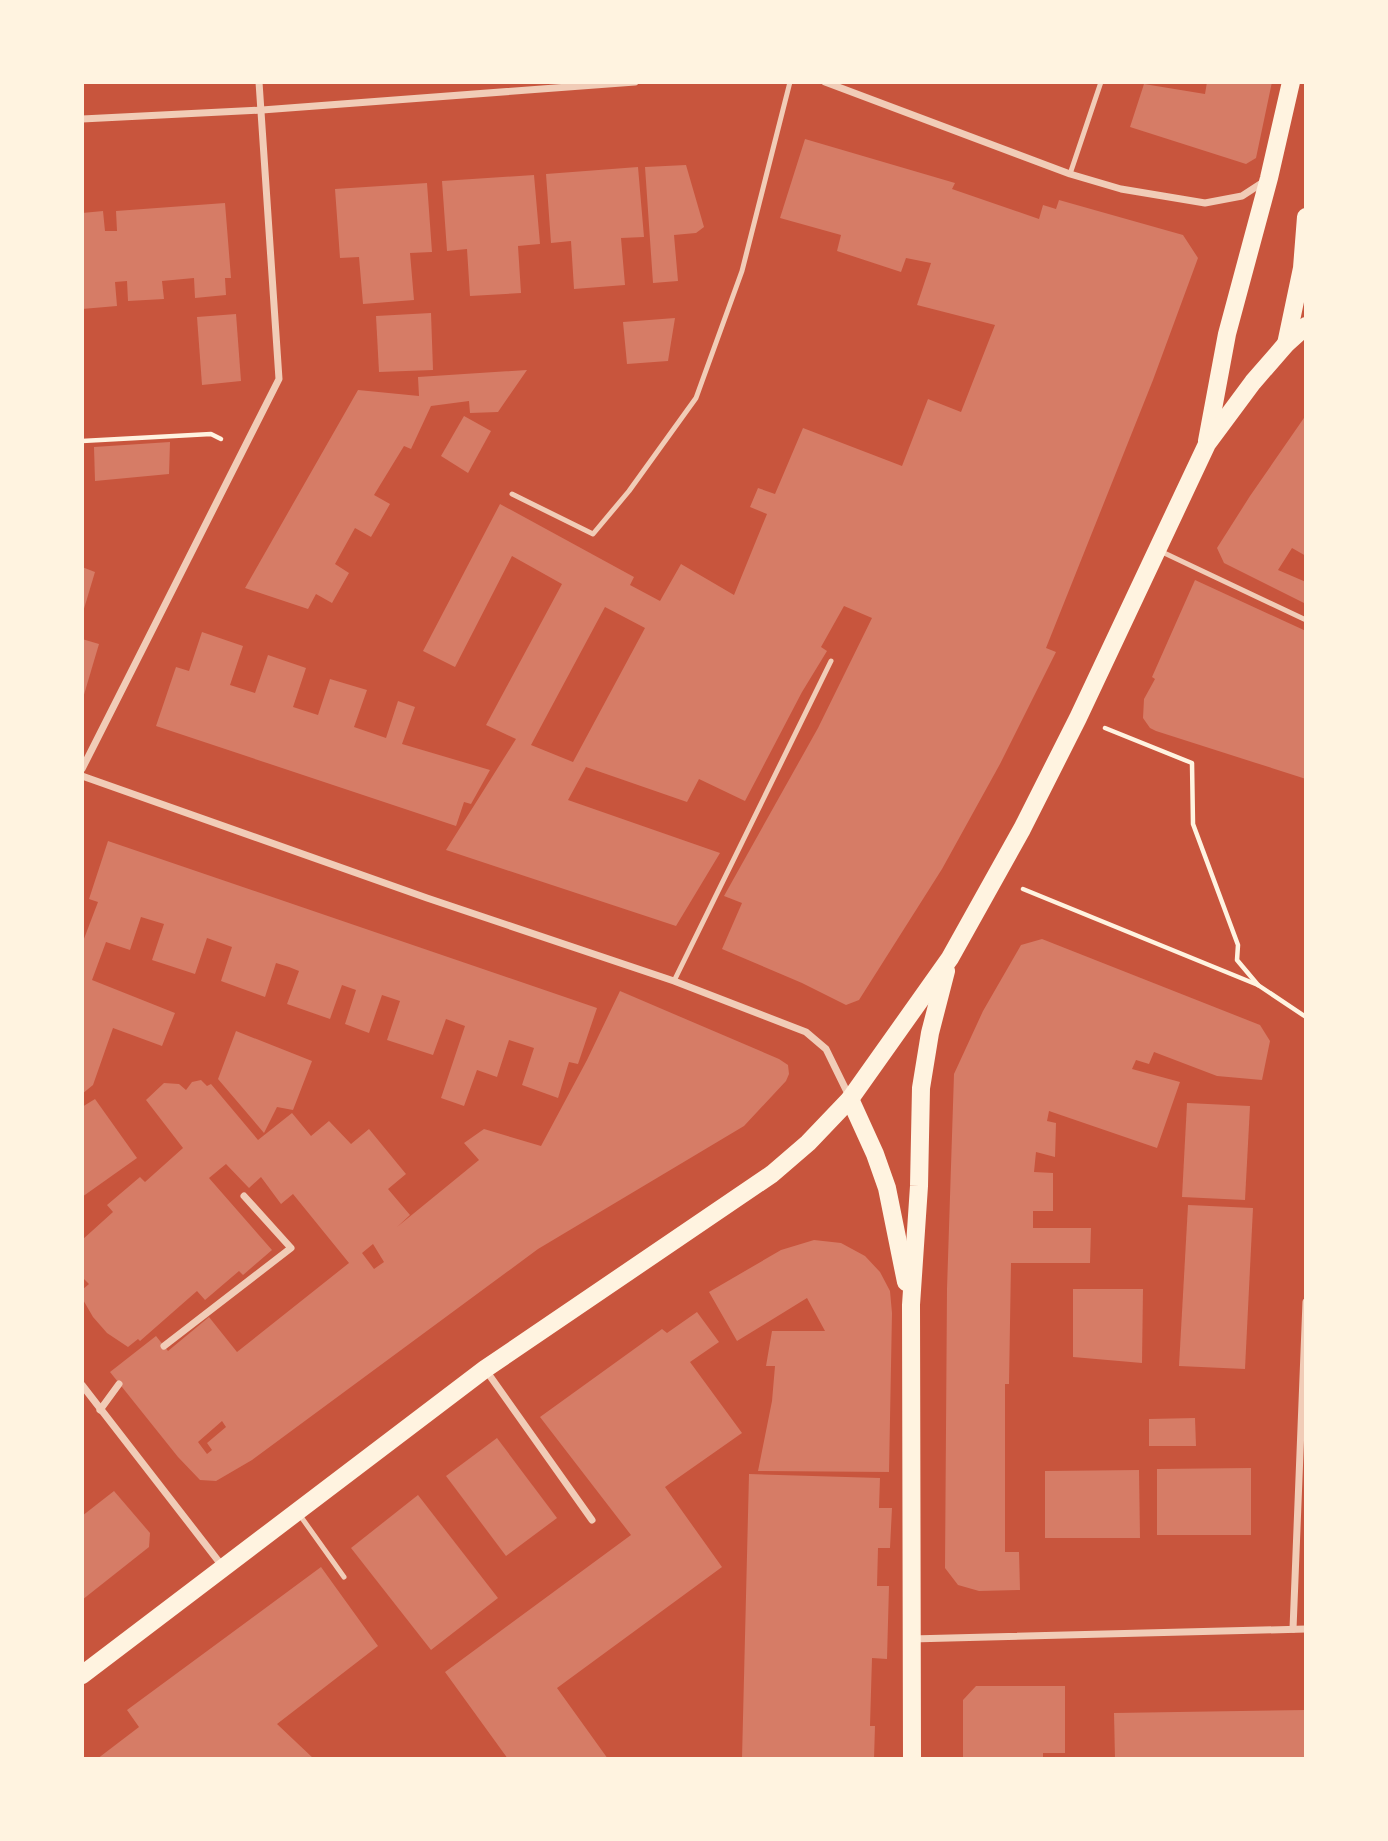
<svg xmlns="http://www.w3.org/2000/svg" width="1388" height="1841" viewBox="0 0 1388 1841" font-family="'Public Sans',sans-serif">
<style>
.building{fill:#d67c66;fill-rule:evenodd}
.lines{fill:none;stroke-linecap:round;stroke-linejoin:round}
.path{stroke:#fff3e0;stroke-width:4.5}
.service{stroke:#f1ccb7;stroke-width:5}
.minor{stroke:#f1ccb7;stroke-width:7}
.primary{stroke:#fff3e0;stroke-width:18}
</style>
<rect width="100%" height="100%" fill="#c8553d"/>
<!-- building -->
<g class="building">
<path d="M 1207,82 L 1272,82 L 1256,158 L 1246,164 L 1130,127 L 1144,84 L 1205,94 Z"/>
<path d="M 805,139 L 955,183 L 952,189 L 1039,219 L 1043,205 L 1056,209 L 1059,200 L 1183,235 L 1198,258 L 1153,380 L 1046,648 L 1056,652 L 1000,764 L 942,869 L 859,1000 L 846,1005 L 802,983 L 722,949 L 742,903 L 724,896 L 818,728 L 872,618 L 844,606 L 821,647 L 827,651 L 802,692 L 745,801 L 699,779 L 687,802 L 586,767 L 568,800 L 720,853 L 676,926 L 446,850 L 516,739 L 486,725 L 562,584 L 512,556 L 455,667 L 423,651 L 500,504 L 634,577 L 630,585 L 660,601 L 681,564 L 734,595 L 767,514 L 750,507 L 758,488 L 775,494 L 803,428 L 902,466 L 928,399 L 961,412 L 995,325 L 917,305 L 931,263 L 906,258 L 901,272 L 837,251 L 841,235 L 780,218 ZM 605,607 L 645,628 L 573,762 L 531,745 Z"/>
<path d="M 686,165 L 704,227 L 696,233 L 674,235 L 678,281 L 653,283 L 645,167 Z"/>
<path d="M 638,167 L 644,237 L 621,238 L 625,285 L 574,289 L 571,241 L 551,243 L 546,174 Z"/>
<path d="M 534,175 L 540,244 L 518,246 L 521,293 L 470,296 L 467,249 L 447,251 L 442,181 Z"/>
<path d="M 427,183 L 432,252 L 410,253 L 414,300 L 363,304 L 359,257 L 340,258 L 335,189 Z"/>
<path d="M 225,203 L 231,278 L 225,278 L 226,295 L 195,298 L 194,278 L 162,281 L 164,299 L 128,301 L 127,281 L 115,282 L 117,306 L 82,309 L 82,213 L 103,211 L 105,231 L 117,231 L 116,211 Z"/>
<path d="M 431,313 L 433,370 L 379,372 L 376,316 Z"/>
<path d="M 236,314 L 241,381 L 202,385 L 197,317 Z"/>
<path d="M 675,318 L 668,361 L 627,364 L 623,322 Z"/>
<path d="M 527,370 L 498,412 L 470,413 L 469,401 L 431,406 L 411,449 L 404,446 L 374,495 L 390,504 L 371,537 L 355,528 L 335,564 L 349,573 L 332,603 L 316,594 L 308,609 L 245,588 L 358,390 L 419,396 L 418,377 Z"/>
<path d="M 1306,415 L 1306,556 L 1292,548 L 1278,570 L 1306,582 L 1306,604 L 1224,563 L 1217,548 L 1250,496 Z"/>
<path d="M 464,416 L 491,431 L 468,473 L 441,456 Z"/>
<path d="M 170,442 L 169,474 L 95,481 L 94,447 Z"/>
<path d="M 82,567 L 95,572 L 83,612 L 82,612 Z"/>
<path d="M 1195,580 L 1306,631 L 1306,779 L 1156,731 L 1150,728 L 1143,718 L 1144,699 L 1155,679 L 1152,677 Z"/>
<path d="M 202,632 L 243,646 L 230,685 L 255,693 L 268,655 L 306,668 L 293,707 L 318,715 L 330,679 L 367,690 L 354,727 L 386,738 L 398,701 L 415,707 L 402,744 L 490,770 L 471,804 L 464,802 L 456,826 L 156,726 L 176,667 L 189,671 Z"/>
<path d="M 82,639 L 99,644 L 83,698 L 82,697 Z"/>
<path d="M 108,841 L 597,1008 L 578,1064 L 569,1062 L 558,1098 L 522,1085 L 534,1048 L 509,1040 L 497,1077 L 477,1070 L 464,1106 L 441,1098 L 465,1026 L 446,1019 L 433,1055 L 387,1040 L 400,1001 L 382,995 L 369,1033 L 345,1024 L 356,990 L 342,985 L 330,1019 L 287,1004 L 299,971 L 289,967 L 276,963 L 265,997 L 221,981 L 232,947 L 221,943 L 207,938 L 195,974 L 152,960 L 164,924 L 141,917 L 130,950 L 106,942 L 92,980 L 175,1013 L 162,1046 L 113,1028 L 93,1085 L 82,1094 L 82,944 L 98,902 L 89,899 Z"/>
<path d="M 1042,939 L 1260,1025 L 1270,1041 L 1262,1080 L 1217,1076 L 1154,1052 L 1149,1064 L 1136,1060 L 1132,1069 L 1180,1082 L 1157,1148 L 1049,1111 L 1047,1121 L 1056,1123 L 1055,1157 L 1036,1152 L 1034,1172 L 1053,1173 L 1053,1211 L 1033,1211 L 1033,1228 L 1091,1228 L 1090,1263 L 1011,1263 L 1009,1384 L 1005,1384 L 1005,1552 L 1019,1552 L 1020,1590 L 979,1591 L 958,1585 L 945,1568 L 947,1289 L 954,1074 L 983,1011 L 1021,945 Z"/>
<path d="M 620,991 L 779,1059 L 788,1065 L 789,1074 L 786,1081 L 744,1126 L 538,1249 L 252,1460 L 216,1481 L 200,1480 L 178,1457 L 110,1372 L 156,1336 L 168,1351 L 209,1317 L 237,1352 L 349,1263 L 293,1194 L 281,1204 L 261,1177 L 249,1188 L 226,1164 L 209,1178 L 272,1250 L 243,1275 L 239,1271 L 205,1300 L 197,1291 L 140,1341 L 138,1339 L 128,1347 L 107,1333 L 93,1317 L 82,1298 L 82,1290 L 89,1284 L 82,1277 L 82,1240 L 113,1212 L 107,1205 L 140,1177 L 145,1182 L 183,1148 L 146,1100 L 164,1083 L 179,1084 L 186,1090 L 192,1082 L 201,1080 L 207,1086 L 211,1084 L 258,1140 L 292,1113 L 311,1136 L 329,1121 L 351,1144 L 369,1129 L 406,1174 L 388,1189 L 410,1215 L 397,1227 L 479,1160 L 464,1143 L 484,1129 L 541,1146 L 587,1060 ZM 373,1244 L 384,1262 L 374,1269 L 362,1253 ZM 222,1421 L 226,1427 L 207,1443 L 212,1450 L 207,1454 L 198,1442 Z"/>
<path d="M 236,1031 L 312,1061 L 293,1110 L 277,1107 L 264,1133 L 218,1079 Z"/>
<path d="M 95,1099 L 137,1158 L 82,1197 L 82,1107 Z"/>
<path d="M 1187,1103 L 1250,1106 L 1245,1200 L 1182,1197 Z"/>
<path d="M 1188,1205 L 1253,1208 L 1245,1369 L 1179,1366 Z"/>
<path d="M 814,1240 L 841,1243 L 865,1256 L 880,1272 L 890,1291 L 892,1313 L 889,1472 L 758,1471 L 772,1401 L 775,1366 L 766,1366 L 772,1331 L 825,1331 L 807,1298 L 737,1341 L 709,1292 L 781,1250 Z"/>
<path d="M 1073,1289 L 1143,1289 L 1142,1363 L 1073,1357 Z"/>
<path d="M 697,1312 L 719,1342 L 690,1362 L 742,1433 L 665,1487 L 722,1567 L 557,1688 L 608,1759 L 508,1759 L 445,1672 L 631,1535 L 540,1417 L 662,1329 L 667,1333 Z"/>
<path d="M 1195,1418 L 1196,1446 L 1149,1446 L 1149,1419 Z"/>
<path d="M 497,1438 L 557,1518 L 506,1556 L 446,1476 Z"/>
<path d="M 1251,1468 L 1251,1535 L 1157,1535 L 1157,1469 Z"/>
<path d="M 1139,1470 L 1140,1538 L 1045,1538 L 1045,1471 Z"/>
<path d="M 749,1474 L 880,1478 L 879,1508 L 892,1508 L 890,1548 L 878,1548 L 877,1586 L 889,1586 L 887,1659 L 872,1658 L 870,1726 L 875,1726 L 874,1759 L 742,1759 Z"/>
<path d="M 114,1491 L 150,1533 L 149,1547 L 82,1600 L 82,1516 Z"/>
<path d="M 418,1495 L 498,1598 L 431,1650 L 351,1548 Z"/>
<path d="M 321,1567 L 378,1646 L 277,1724 L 314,1759 L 97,1759 L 139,1727 L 127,1710 Z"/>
<path d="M 976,1686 L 1065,1686 L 1065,1753 L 1043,1753 L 1043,1759 L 963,1759 L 963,1700 Z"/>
<path d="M 1306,1710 L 1306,1759 L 1115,1759 L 1114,1713 Z"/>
</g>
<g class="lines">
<!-- path -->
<g class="path">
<path d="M 82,441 L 211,434 L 221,439"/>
<path d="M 1105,728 L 1192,763 L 1193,824 L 1238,945 L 1237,960 L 1258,985"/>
<path d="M 1023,889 L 1258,985 L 1306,1017"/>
</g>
<!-- service -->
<g class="service">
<path d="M 1070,174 L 1101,82"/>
<path d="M 512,494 L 593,534 L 629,491 L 696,398 L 742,271 L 790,82"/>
<path d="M 1160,551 L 1306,620"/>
<path d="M 674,981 L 831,661"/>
<path d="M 299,1514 L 344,1577"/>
</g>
<!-- minor -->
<g class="minor">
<path d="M 825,82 L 1070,174 L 1121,189 L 1205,203 L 1242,196 L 1265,181"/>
<path d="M 82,119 L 262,110 L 635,82"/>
<path d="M 82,769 L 279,379 L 259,82"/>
<path d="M 82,776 L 427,898 L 674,981 L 806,1032 L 826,1049 L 850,1098"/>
<path d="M 164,1346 L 291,1248 L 244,1196"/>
<path d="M 485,1369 L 592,1520"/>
<path d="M 82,1385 L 223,1567"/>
<path d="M 100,1410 L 119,1384"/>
<path d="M 1293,1629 L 1306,1302"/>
<path d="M 911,1639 L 1306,1629"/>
</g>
<!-- primary -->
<g class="primary">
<path d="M 1286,344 L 1302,268 L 1306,217"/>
<path d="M 1207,441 L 1227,334 L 1269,178 L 1291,82"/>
<path d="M 850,1099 L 875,1154 L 887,1188 L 906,1282"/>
<path d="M 82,1675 L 485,1369 L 772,1174 L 808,1143 L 850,1099 L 950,958 L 1022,829 L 1078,718 L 1207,444 L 1253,382 L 1286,344 L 1306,326"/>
<path d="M 912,1759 L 911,1305 L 919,1186 L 921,1088 L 930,1033 L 946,971"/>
</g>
</g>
<!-- border -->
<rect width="1388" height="1841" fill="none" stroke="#fff3e0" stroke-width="168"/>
</svg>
